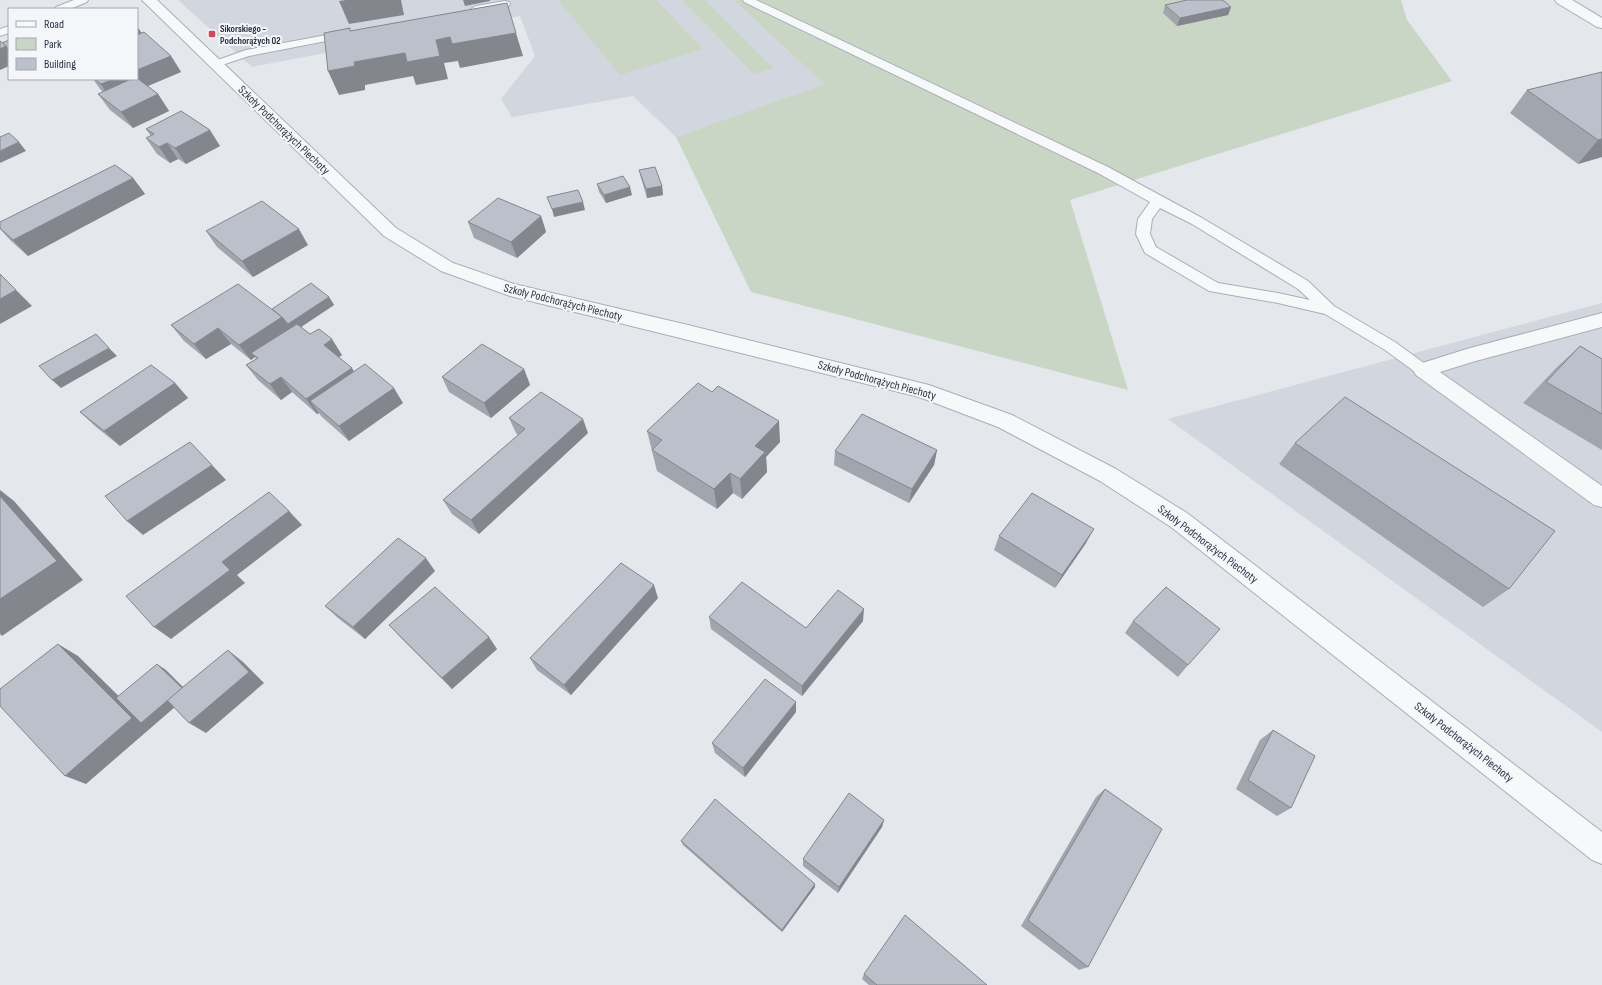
<svg xmlns="http://www.w3.org/2000/svg" width="1602" height="985" viewBox="0 0 1602 985" font-family="'Sofia Sans Condensed',sans-serif">
<style>
.built{fill:#d2d6de}
.green{fill:#c9d6c5}
.lines{fill:none;stroke-linecap:round;stroke-linejoin:round}
.service-casing{stroke:#a9aeb7;stroke-width:2}
.minor-casing{stroke:#a9aeb7;stroke-width:2}
.tertiary-casing{stroke:#a9aeb7;stroke-width:2}
.service{fill:#f7f8fa;fill-rule:evenodd}
.minor{fill:#f7f8fa;fill-rule:evenodd}
.tertiary{fill:#f7f8fa;fill-rule:evenodd}
.wall{fill:#a1a5ae}
.shaded-wall{fill:#83868d}
.building{fill:#bbc0ca;stroke:#83868d}
.poi-dot{fill:#d1495b;stroke:#f4f6f9;stroke-width:1.5}
.labels{text-anchor:middle;stroke-width:4;stroke-linejoin:round;paint-order:stroke}
.far-poi-label{font-size:10px;font-weight:bold;fill:#2b3445;stroke:#f4f6f9;text-anchor:start}
.street-label{font-size:12px;fill:#2b3445;stroke:#f4f6f9}
</style>
<rect width="100%" height="100%" fill="#e4e7ec"/>
<!-- built -->
<g class="built">
<path d="M 178,0 L 733,0 L 824,84 L 676,137 L 633,96 L 512,117 L 501,99 L 535,56 L 520,16 L 252,67 Z"/>
<path d="M 1602,303 L 1602,732 L 1168,419 Z"/>
</g>
<!-- green -->
<g class="green">
<path d="M 558,0 L 656,0 L 703,49 L 620,75 Z"/>
<path d="M 682,0 L 705,0 L 773,68 L 754,74 Z"/>
<path d="M 733,0 L 1401,0 L 1407,20 L 1452,81 L 1070,200 L 1128,390 L 751,292 L 676,137 L 824,84 Z"/>
</g>
<g class="lines">
<!-- service casing -->
<g class="service-casing">
<g id="service">
<path d="M 74,0 L 88,0 L 87,2 L 70,9 L 55,9 L 56,7 Z"/>
<path d="M 743,0 L 756,0 L 1108,167 L 1202,218 L 1308,281 L 1334,306 L 1395,342 L 1428,366 L 1431,370 L 1428,374 L 1423,376 L 1418,374 L 1385,350 L 1325,314 L 1278,303 L 1209,291 L 1145,253 L 1136,234 L 1138,219 L 1150,202 L 1098,173 L 744,2 ZM 1160,208 L 1192,224 L 1298,289 L 1310,300 L 1278,293 L 1218,283 L 1156,247 L 1150,234 L 1152,219 Z"/>
<path d="M 505,1 L 509,2 L 510,4 L 509,6 L 476,12 L 471,9 L 476,6 Z"/>
<path d="M 9,26 L 9,33 L 0,36 L 0,29 Z"/>
<path d="M 348,31 L 353,34 L 352,36 L 249,56 L 216,67 L 212,66 L 210,64 L 212,62 L 246,50 Z"/>
</g>
</g>
<!-- minor casing -->
<g class="minor-casing">
<g id="minor">
<path d="M 1555,0 L 1572,0 L 1602,18 L 1602,28 L 1597,27 L 1557,3 Z"/>
<path d="M 1602,313 L 1602,327 L 1472,362 L 1440,372 L 1602,486 L 1602,507 L 1594,505 L 1416,375 L 1413,370 L 1416,365 L 1470,348 Z"/>
</g>
</g>
<!-- tertiary casing -->
<g class="tertiary-casing">
<path id="tertiary" d="M 142,0 L 157,0 L 396,228 L 453,263 L 514,284 L 688,325 L 929,385 L 1012,415 L 1116,469 L 1187,513 L 1602,832 L 1602,864 L 1592,860 L 1171,527 L 1100,481 L 998,427 L 919,397 L 510,296 L 441,271 L 384,236 Z"/>
</g>
<!-- service -->
<use href="#service" class="service"/>
<!-- minor -->
<use href="#minor" class="minor"/>
<!-- tertiary -->
<use href="#tertiary" class="tertiary"/>
</g>
<!-- wall -->
<g class="wall">
<path d="M 1165,5 L 1231,7 L 1228,15 L 1177,26 L 1163,13 Z"/>
<path d="M 137,26 L 142,33 L 171,56 L 181,72 L 148,86 L 158,94 L 169,111 L 133,128 L 110,110 L 98,94 L 103,92 L 100,89 L 93,79 L 137,79 Z"/>
<path d="M 1602,72 L 1602,157 L 1578,164 L 1510,113 L 1527,90 Z"/>
<path d="M 146,129 L 220,146 L 186,164 L 178,159 L 170,163 L 157,154 L 146,138 L 151,136 Z"/>
<path d="M 639,170 L 662,186 L 663,195 L 647,198 L 641,178 Z"/>
<path d="M 133,178 L 145,194 L 28,256 L 11,241 L 0,229 L 0,222 Z"/>
<path d="M 597,184 L 632,195 L 606,203 L 599,192 Z"/>
<path d="M 541,216 L 546,232 L 517,258 L 474,238 L 468,222 Z"/>
<path d="M 206,231 L 308,245 L 253,277 L 217,247 Z"/>
<path d="M 329,297 L 334,305 L 301,327 L 310,334 L 342,355 L 339,357 L 354,372 L 403,403 L 349,441 L 321,416 L 319,413 L 317,414 L 292,392 L 281,400 L 258,380 L 246,365 L 256,359 L 255,357 L 251,360 L 231,344 L 206,359 L 184,341 L 171,325 L 272,309 Z"/>
<path d="M 1580,346 L 1602,359 L 1602,450 L 1523,403 L 1556,368 Z"/>
<path d="M 524,369 L 530,385 L 491,418 L 449,392 L 442,377 Z"/>
<path d="M 175,383 L 188,398 L 120,446 L 96,427 L 80,412 Z"/>
<path d="M 509,418 L 588,433 L 479,534 L 452,514 L 443,500 L 518,435 L 516,433 Z"/>
<path d="M 647,431 L 780,442 L 766,457 L 767,472 L 742,499 L 733,493 L 717,509 L 657,471 Z"/>
<path d="M 1295,443 L 1509,589 L 1483,607 L 1279,464 Z"/>
<path d="M 937,450 L 934,465 L 909,503 L 834,465 L 835,451 Z"/>
<path d="M 999,536 L 1086,543 L 1055,588 L 994,550 Z"/>
<path d="M 435,571 L 365,639 L 338,618 L 325,606 Z"/>
<path d="M 658,598 L 571,695 L 537,670 L 530,658 Z"/>
<path d="M 709,617 L 806,628 L 863,621 L 802,696 L 711,629 Z"/>
<path d="M 1133,621 L 1188,665 L 1178,677 L 1125,633 Z"/>
<path d="M 389,625 L 497,649 L 452,689 L 400,637 Z"/>
<path d="M 796,702 L 796,712 L 745,777 L 715,753 L 712,743 Z"/>
<path d="M 1273,730 L 1291,808 L 1277,816 L 1236,789 L 1260,740 Z"/>
<path d="M 1105,789 L 1088,967 L 1079,970 L 1021,926 L 1096,797 Z"/>
<path d="M 884,820 L 882,827 L 838,893 L 803,866 L 803,859 Z"/>
<path d="M 681,841 L 815,884 L 815,887 L 782,932 L 683,845 Z"/>
<path d="M 864,974 L 987,985 L 869,985 L 862,979 Z"/>
</g>
<!-- shaded-wall -->
<g class="shaded-wall">
<path d="M 346,0 L 401,0 L 404,15 L 349,24 L 339,1 Z"/>
<path d="M 463,0 L 490,0 L 490,1 L 465,6 Z"/>
<path d="M 1231,7 L 1228,15 L 1177,26 L 1180,18 Z"/>
<path d="M 137,26 L 143,36 L 137,38 Z"/>
<path d="M 516,33 L 523,56 L 460,68 L 458,61 L 444,63 L 448,79 L 416,85 L 413,76 L 365,85 L 365,90 L 339,95 L 328,71 L 354,62 L 436,40 L 450,37 Z"/>
<path d="M 6,46 L 9,50 L 9,66 L 0,70 L 0,49 Z"/>
<path d="M 171,56 L 181,72 L 112,101 L 101,84 L 114,79 L 137,79 L 137,70 Z"/>
<path d="M 158,94 L 169,111 L 133,128 L 121,112 Z"/>
<path d="M 210,130 L 220,146 L 186,164 L 175,148 Z"/>
<path d="M 1602,139 L 1602,157 L 1578,164 L 1598,140 Z"/>
<path d="M 19,142 L 26,151 L 0,163 L 0,151 Z"/>
<path d="M 167,143 L 178,159 L 170,163 L 159,147 Z"/>
<path d="M 133,178 L 145,194 L 28,256 L 13,240 Z"/>
<path d="M 662,186 L 663,195 L 647,198 L 646,189 Z"/>
<path d="M 630,187 L 632,195 L 606,203 L 604,195 Z"/>
<path d="M 583,202 L 585,210 L 554,217 L 552,209 Z"/>
<path d="M 541,216 L 546,232 L 517,258 L 511,242 Z"/>
<path d="M 299,229 L 308,245 L 253,277 L 242,261 Z"/>
<path d="M 16,290 L 32,306 L 0,324 L 0,299 Z"/>
<path d="M 329,297 L 334,305 L 256,357 L 251,353 L 255,357 L 251,360 L 239,345 L 282,317 Z"/>
<path d="M 218,328 L 231,344 L 206,359 L 194,344 Z"/>
<path d="M 332,339 L 342,355 L 334,361 L 324,345 Z"/>
<path d="M 109,348 L 117,356 L 61,388 L 52,380 Z"/>
<path d="M 352,368 L 361,383 L 310,401 L 319,413 L 317,414 L 306,399 Z"/>
<path d="M 524,369 L 530,385 L 491,418 L 484,403 Z"/>
<path d="M 281,377 L 292,392 L 281,400 L 270,384 Z"/>
<path d="M 175,383 L 188,398 L 120,446 L 104,431 Z"/>
<path d="M 394,388 L 403,403 L 349,441 L 339,426 Z"/>
<path d="M 583,419 L 588,433 L 479,534 L 471,520 Z"/>
<path d="M 779,421 L 780,442 L 766,457 L 767,472 L 742,499 L 740,479 L 755,446 Z"/>
<path d="M 937,450 L 934,465 L 909,503 L 912,489 Z"/>
<path d="M 212,465 L 226,480 L 143,535 L 127,521 Z"/>
<path d="M 730,473 L 733,493 L 717,509 L 714,489 Z"/>
<path d="M 0,490 L 14,501 L 83,580 L 2,636 L 0,634 Z"/>
<path d="M 289,511 L 302,525 L 237,575 L 245,583 L 171,639 L 154,627 L 222,562 Z"/>
<path d="M 1094,529 L 1086,543 L 1055,588 L 1062,575 Z"/>
<path d="M 426,558 L 435,571 L 365,639 L 353,627 Z"/>
<path d="M 654,585 L 658,598 L 571,695 L 564,685 Z"/>
<path d="M 864,609 L 863,621 L 802,696 L 802,686 Z"/>
<path d="M 489,637 L 497,649 L 452,689 L 442,678 Z"/>
<path d="M 58,644 L 78,656 L 144,721 L 157,664 L 166,670 L 190,694 L 86,784 L 65,776 Z"/>
<path d="M 228,650 L 243,662 L 264,683 L 206,733 L 189,723 Z"/>
<path d="M 796,702 L 796,712 L 745,777 L 743,768 Z"/>
<path d="M 884,820 L 882,827 L 838,893 L 839,887 Z"/>
<path d="M 815,884 L 815,887 L 782,932 L 782,930 Z"/>
</g>
<!-- building -->
<g class="building">
<path d="M 1187,0 L 1223,0 L 1231,7 L 1180,18 L 1165,5 Z"/>
<path d="M 507,3 L 516,33 L 452,44 L 450,37 L 436,40 L 440,56 L 407,62 L 405,53 L 354,62 L 355,66 L 328,71 L 324,33 L 350,28 L 350,31 Z"/>
<path d="M 144,32 L 171,56 L 137,70 L 137,35 Z"/>
<path d="M 9,40 L 9,50 L 6,46 L 2,43 Z"/>
<path d="M 0,41 L 6,46 L 0,49 Z"/>
<path d="M 1602,72 L 1602,139 L 1598,140 L 1527,90 Z"/>
<path d="M 137,78 L 158,94 L 121,112 L 98,94 L 131,79 L 137,79 Z"/>
<path d="M 95,79 L 114,79 L 101,84 Z"/>
<path d="M 181,111 L 210,130 L 175,148 L 167,143 L 159,147 L 146,138 L 154,134 L 146,129 Z"/>
<path d="M 9,133 L 19,142 L 0,151 L 0,137 Z"/>
<path d="M 115,165 L 133,178 L 13,240 L 0,228 L 0,222 Z"/>
<path d="M 655,167 L 662,186 L 646,189 L 639,170 Z"/>
<path d="M 623,176 L 630,187 L 604,195 L 597,184 Z"/>
<path d="M 578,190 L 583,202 L 552,209 L 547,197 Z"/>
<path d="M 498,198 L 541,216 L 511,242 L 468,222 Z"/>
<path d="M 262,201 L 299,229 L 242,261 L 206,231 Z"/>
<path d="M 0,274 L 16,290 L 0,299 Z"/>
<path d="M 311,283 L 329,297 L 288,324 L 282,317 L 272,309 Z"/>
<path d="M 238,284 L 282,317 L 239,345 L 218,328 L 194,344 L 171,325 Z"/>
<path d="M 297,324 L 310,334 L 319,329 L 332,339 L 324,345 L 352,368 L 306,399 L 281,377 L 270,384 L 246,365 L 258,358 L 251,353 Z"/>
<path d="M 96,334 L 109,348 L 52,380 L 39,366 Z"/>
<path d="M 482,344 L 524,369 L 484,403 L 442,377 Z"/>
<path d="M 1580,346 L 1602,359 L 1602,414 L 1546,382 Z"/>
<path d="M 365,364 L 394,388 L 339,426 L 310,401 Z"/>
<path d="M 151,365 L 175,383 L 104,431 L 80,412 Z"/>
<path d="M 698,383 L 712,392 L 718,386 L 779,421 L 755,446 L 765,452 L 740,479 L 730,473 L 714,489 L 652,450 L 662,440 L 647,431 Z"/>
<path d="M 541,392 L 583,419 L 471,520 L 443,500 L 525,429 L 509,418 Z"/>
<path d="M 1345,397 L 1555,531 L 1509,589 L 1295,443 Z"/>
<path d="M 862,414 L 937,450 L 912,489 L 835,451 Z"/>
<path d="M 190,442 L 212,465 L 127,521 L 105,496 Z"/>
<path d="M 269,492 L 289,511 L 222,562 L 230,570 L 154,627 L 126,596 Z"/>
<path d="M 1032,493 L 1094,529 L 1062,575 L 999,536 Z"/>
<path d="M 0,496 L 57,561 L 0,599 Z"/>
<path d="M 398,538 L 426,558 L 353,627 L 325,606 Z"/>
<path d="M 621,563 L 654,585 L 564,685 L 530,658 Z"/>
<path d="M 742,582 L 806,628 L 838,590 L 864,609 L 802,686 L 709,617 Z"/>
<path d="M 435,587 L 489,637 L 442,678 L 389,625 Z"/>
<path d="M 1166,587 L 1220,629 L 1188,665 L 1133,621 Z"/>
<path d="M 58,644 L 132,718 L 65,776 L 0,706 L 0,689 Z"/>
<path d="M 228,650 L 249,672 L 189,723 L 167,700 Z"/>
<path d="M 157,664 L 182,688 L 141,723 L 116,698 Z"/>
<path d="M 765,679 L 796,702 L 743,768 L 712,743 Z"/>
<path d="M 1273,730 L 1315,756 L 1291,808 L 1248,780 Z"/>
<path d="M 1105,789 L 1162,829 L 1088,967 L 1028,920 Z"/>
<path d="M 849,793 L 884,820 L 839,887 L 803,859 Z"/>
<path d="M 715,799 L 815,884 L 782,930 L 681,841 Z"/>
<path d="M 905,915 L 987,985 L 877,985 L 864,974 Z"/>
</g>
<!-- markers -->
<rect class="poi-dot" x="208" y="30" width="8" height="8" rx="2"/>
<g class="labels">
<!-- far-poi labels -->
<g class="far-poi-label">
<text x="220" y="32">Sikorskiego -<tspan x="220" dy="12">Podchorążych 02</tspan></text>
</g>
<!-- street labels -->
<g class="street-label">
<text transform="translate(284 130) rotate(44)" y="4">Szkoły Podchorążych Piechoty</text>
<text transform="translate(563 302) rotate(14)" y="4">Szkoły Podchorążych Piechoty</text>
<text transform="translate(877 380) rotate(15)" y="4">Szkoły Podchorążych Piechoty</text>
<text transform="translate(1208 544) rotate(37)" y="4">Szkoły Podchorążych Piechoty</text>
<text transform="translate(1464 742) rotate(38)" y="4">Szkoły Podchorążych Piechoty</text>
</g>
</g>
<!-- legend -->
<rect x="8" y="8" width="130" height="72" fill="#f4f6f9" stroke="#a4a8b1"/>
<rect x="16" y="21" width="20" height="6" fill="#f7f8fa" stroke="#a4a8b1"/>
<text x="44" y="28" font-size="12" fill="#2b3445">Road</text>
<rect x="16" y="38" width="20" height="12" fill="#c9d6c5" stroke="#a4a8b1"/>
<text x="44" y="48" font-size="12" fill="#2b3445">Park</text>
<rect x="16" y="58" width="20" height="12" fill="#bbc0ca" stroke="#a4a8b1"/>
<text x="44" y="68" font-size="12" fill="#2b3445">Building</text>
</svg>
